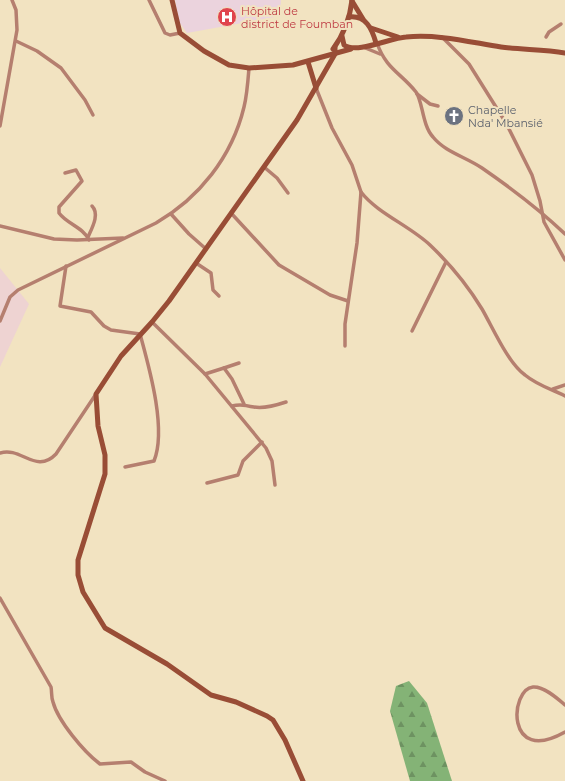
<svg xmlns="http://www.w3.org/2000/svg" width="565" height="781" viewBox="0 0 565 781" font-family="Montserrat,sans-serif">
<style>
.education{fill:#eed3d2}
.medical{fill:#ebd3dd}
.forest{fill:url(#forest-firs)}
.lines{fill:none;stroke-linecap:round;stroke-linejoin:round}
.street{stroke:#b57f6f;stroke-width:3.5}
.secondary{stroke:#994d36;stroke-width:5}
.labels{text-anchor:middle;stroke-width:4;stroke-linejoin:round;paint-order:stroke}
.health-label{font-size:11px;fill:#be3a42;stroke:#f2e3c1;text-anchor:start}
.worship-label{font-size:11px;fill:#5b616d;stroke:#f2e3c1;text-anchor:start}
</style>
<defs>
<pattern id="forest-firs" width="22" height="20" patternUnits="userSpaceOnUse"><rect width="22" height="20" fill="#84b376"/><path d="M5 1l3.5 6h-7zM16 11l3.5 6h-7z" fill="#6d9261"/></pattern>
</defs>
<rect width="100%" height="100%" fill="#f2e3c1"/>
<!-- education -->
<path class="education" d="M 0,268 L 29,304 L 0,367 Z"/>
<!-- medical -->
<path class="medical" d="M 175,0 L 281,0 L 280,16 L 187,33 L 179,22 Z"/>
<!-- forest -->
<path class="forest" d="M 409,681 L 427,703 L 452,781 L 410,781 L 390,711 L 396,686 Z"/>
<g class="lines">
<!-- street -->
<g class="street">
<path d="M 149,0 L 165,33 L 170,35 L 180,33"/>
<path d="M 442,37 L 469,64 L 506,123 L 532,175 L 540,201 L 544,222 L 565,260"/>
<path d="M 546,37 L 549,32 L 561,24"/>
<path d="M 16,41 L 37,51 L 61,68 L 85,100 L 93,115"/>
<path d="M 377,43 C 386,69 401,73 416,92 C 423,102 422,125 433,137 C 445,152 466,157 482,168 C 511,188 539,209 565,234"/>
<path d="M 363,47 L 380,54"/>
<path d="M 316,88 L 332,128 L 352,165 L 361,192 L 357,243 L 345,324 L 345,346"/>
<path d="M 417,94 L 430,104 L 438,106"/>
<path d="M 0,126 L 17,30 L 16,10 L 12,0"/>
<path d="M 264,167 L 277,178 L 288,193"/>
<path d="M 65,173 L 76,170 L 82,181 L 59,207 L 59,213 C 67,224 83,227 89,240"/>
<path d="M 361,192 C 377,213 410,226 430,245 C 450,264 468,286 482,309 C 493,328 508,363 525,375 C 537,385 551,389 565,396"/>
<path d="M 231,213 L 279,265 L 330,295 L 348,301"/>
<path d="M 171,214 L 189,234 L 206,249"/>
<path d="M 0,226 L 54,239 L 77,240 L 123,238"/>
<path d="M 88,237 C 92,228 100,214 92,206"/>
<path d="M 196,263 L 211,273 L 213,290 L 219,296"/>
<path d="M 66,266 L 60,306 L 91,312 L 104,326 L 111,330 L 140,334 C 149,367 167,429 154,461 L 125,467"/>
<path d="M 0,321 L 10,297 L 18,290 L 156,223 C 199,198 232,157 244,107 C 247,95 248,81 249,68"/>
<path d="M 152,322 L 205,374 L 266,448 L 272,461 L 275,485"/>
<path d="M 412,331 L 446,262"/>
<path d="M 224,368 L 239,363"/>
<path d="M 205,374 L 224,368 L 232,379 L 244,404"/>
<path d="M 553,389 L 565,385"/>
<path d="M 232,406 C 243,403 244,406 254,407 C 264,409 277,405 286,402"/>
<path d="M 0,453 C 21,446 36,475 56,454 L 96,394"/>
<path d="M 207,483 L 238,475 L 243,461 L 262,442"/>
<path d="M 0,598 L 51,687 C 52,692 51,697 53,702 C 58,721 84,752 100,764 L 131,762 L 145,772 L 165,781"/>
<path d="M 565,705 C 558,699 544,686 533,687 C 510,689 505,766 565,732"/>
</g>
<!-- secondary -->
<g class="secondary">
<path d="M 172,0 L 180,33 L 204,51 L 229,65 L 249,68 L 293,65 L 351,49"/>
<path d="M 352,1 L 363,19"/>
<path d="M 349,17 C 366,15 372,29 376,43"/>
<path d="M 371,28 L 398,37"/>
<path d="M 342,36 L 344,45 C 357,54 390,38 406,37 C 439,34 469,42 501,47 C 522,50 544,49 565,53"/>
<path d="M 333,49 C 344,34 350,18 352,0"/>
<path d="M 308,62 L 316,88"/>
<path d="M 303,781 L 285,740 L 273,720 L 267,716 L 236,702 L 211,695 L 167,664 L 105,628 L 83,592 L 78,575 L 78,560 L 105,474 L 105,455 L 98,426 L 96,394 L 121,356 L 152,322 L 169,301 L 297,120 L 335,54 L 335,47"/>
</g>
</g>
<!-- icons -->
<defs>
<g id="hospital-disc" transform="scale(1)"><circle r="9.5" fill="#e0444e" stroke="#f2e3c1"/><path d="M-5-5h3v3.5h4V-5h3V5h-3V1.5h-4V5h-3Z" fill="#fff"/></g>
<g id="church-disc" transform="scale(1)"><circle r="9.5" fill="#6b7280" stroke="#f2e3c1"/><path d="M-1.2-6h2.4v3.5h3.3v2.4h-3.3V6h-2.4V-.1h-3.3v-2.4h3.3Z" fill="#fff"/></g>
</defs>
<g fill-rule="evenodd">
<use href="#hospital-disc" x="227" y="17"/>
<use href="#church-disc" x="454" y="116"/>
</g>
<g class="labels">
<!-- health labels -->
<g class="health-label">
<text x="241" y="15">Hôpital de<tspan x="241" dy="13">district de Foumban</tspan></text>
</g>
<!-- worship labels -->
<g class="worship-label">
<text x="468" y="114">Chapelle<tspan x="468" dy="13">Nda' Mbansié</tspan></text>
</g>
</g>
</svg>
